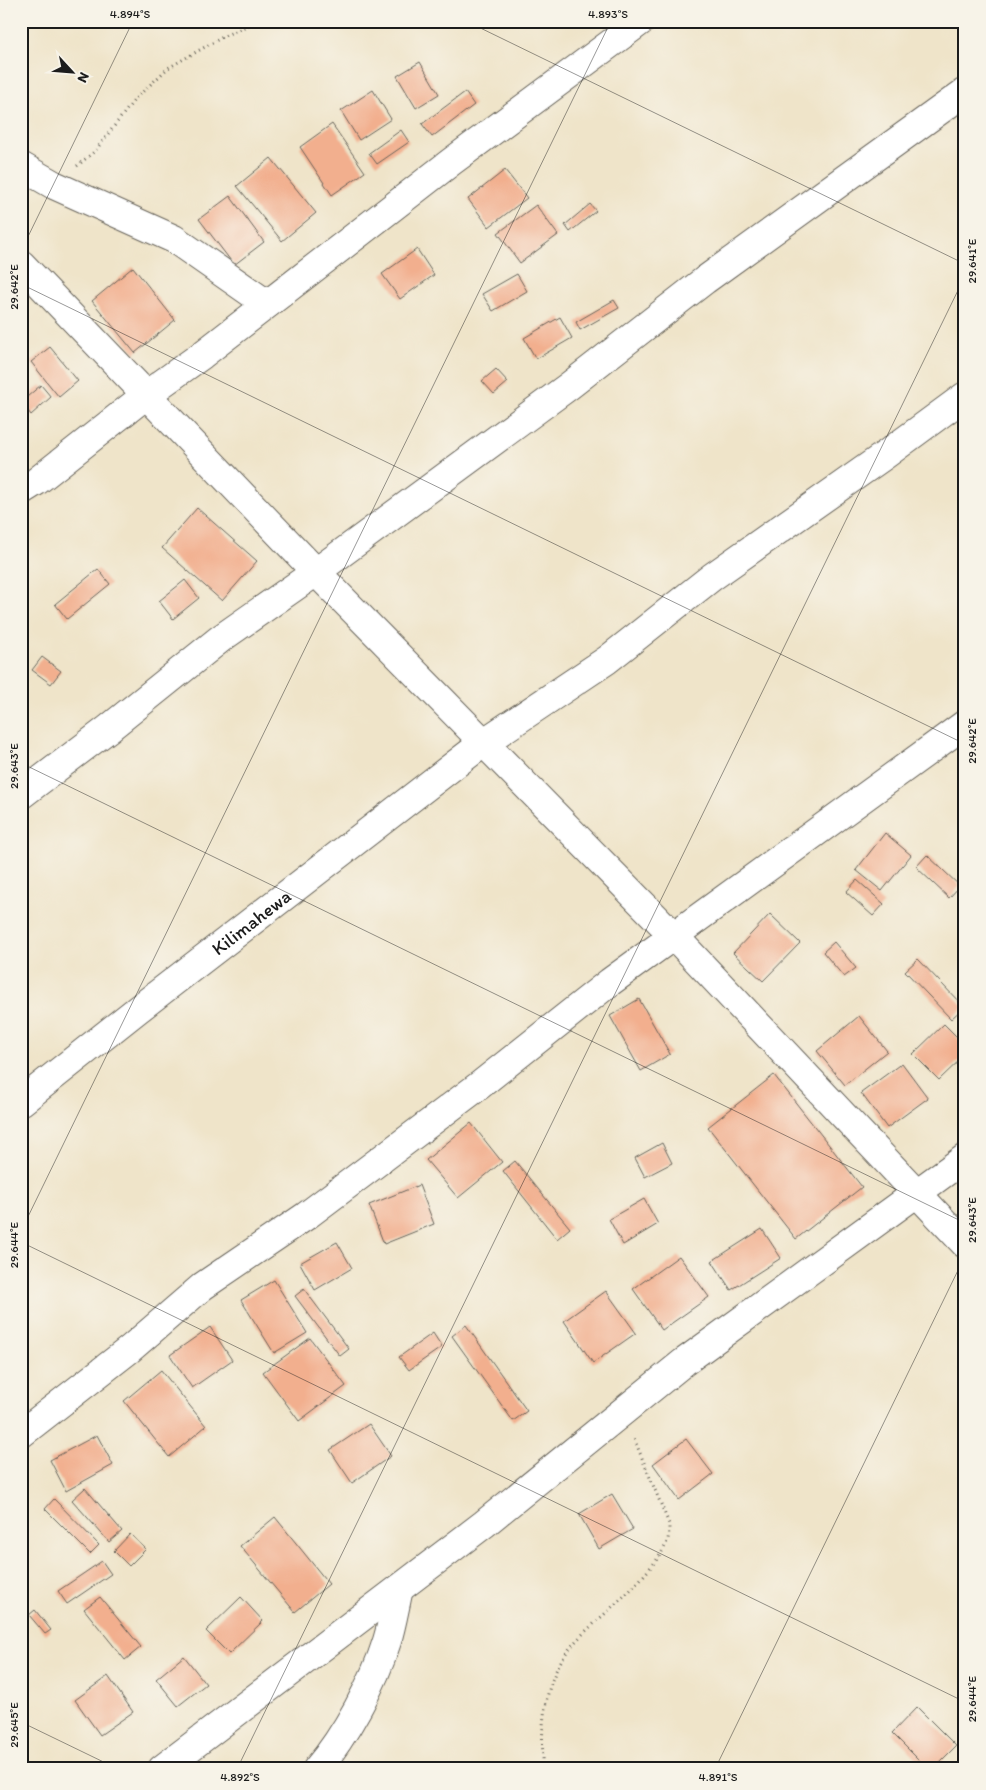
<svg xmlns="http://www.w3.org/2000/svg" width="986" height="1790" viewBox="0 0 986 1790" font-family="Itim,sans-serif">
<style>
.building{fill:#f2af8e}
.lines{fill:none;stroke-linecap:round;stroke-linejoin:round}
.minor-casing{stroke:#666259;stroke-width:30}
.path{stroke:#666259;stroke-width:3;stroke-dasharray:1 4;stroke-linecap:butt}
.minor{stroke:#fff;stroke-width:28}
.ticks{fill:none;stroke:#1c1c1c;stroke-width:1;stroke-opacity:0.45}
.labels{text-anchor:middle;stroke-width:5;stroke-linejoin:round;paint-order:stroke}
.street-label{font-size:19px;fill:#1c1c1c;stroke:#f7f3e8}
.neatline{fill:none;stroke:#1c1c1c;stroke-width:2}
.ticks-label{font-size:12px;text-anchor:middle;fill:#1c1c1c}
</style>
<rect width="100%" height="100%" fill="#f7f3e8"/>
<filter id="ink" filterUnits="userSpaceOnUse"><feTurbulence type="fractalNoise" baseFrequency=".02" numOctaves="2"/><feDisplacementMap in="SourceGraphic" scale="10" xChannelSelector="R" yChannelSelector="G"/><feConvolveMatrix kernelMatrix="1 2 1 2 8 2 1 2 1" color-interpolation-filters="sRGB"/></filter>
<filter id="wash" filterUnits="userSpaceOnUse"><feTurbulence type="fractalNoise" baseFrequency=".0096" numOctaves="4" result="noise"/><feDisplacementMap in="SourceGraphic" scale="20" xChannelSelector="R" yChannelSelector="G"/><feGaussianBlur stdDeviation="1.12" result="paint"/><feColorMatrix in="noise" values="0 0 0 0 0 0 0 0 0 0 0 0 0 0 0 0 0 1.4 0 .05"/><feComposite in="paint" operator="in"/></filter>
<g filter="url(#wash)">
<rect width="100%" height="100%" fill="#efe4c9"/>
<g id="blocks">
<!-- building -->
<g class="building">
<path d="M 420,62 L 439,94 L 416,108 L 397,76 Z"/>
<path d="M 373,90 L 391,119 L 359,140 L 341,111 Z"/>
<path d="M 465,92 L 474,105 L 432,137 L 422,124 Z"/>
<path d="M 332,124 L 365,172 L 332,195 L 300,147 Z"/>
<path d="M 401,130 L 409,142 L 377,164 L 369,153 Z"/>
<path d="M 271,158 L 316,213 L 282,241 L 237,186 Z"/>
<path d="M 505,170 L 527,198 L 489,227 L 468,199 Z"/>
<path d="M 230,196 L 264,242 L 234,265 L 199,219 Z"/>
<path d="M 590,204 L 596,211 L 570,232 L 565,225 Z"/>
<path d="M 536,205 L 558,235 L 520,263 L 498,233 Z"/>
<path d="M 417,249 L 434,275 L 400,299 L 382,274 Z"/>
<path d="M 133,267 L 175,320 L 135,353 L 92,301 Z"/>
<path d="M 517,274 L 527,291 L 493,311 L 482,294 Z"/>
<path d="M 614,300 L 619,308 L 580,330 L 576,322 Z"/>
<path d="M 560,317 L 572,338 L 536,359 L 524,338 Z"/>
<path d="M 50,347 L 78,381 L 59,397 L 31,362 Z"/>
<path d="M 496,369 L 508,382 L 494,394 L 482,381 Z"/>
<path d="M 41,385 L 51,397 L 31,415 L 21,402 Z"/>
<path d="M 197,508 L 257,561 L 222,601 L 162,548 Z"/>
<path d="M 98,569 L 110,584 L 67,619 L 55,604 Z"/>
<path d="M 185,580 L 199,598 L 173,619 L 159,601 Z"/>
<path d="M 42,657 L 61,671 L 51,684 L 32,670 Z"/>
<path d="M 885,833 L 911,855 L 882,891 L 856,870 Z"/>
<path d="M 927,855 L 960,886 L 949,898 L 916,867 Z"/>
<path d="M 857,880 L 884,904 L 873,916 L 846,892 Z"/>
<path d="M 770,914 L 800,943 L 763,981 L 733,953 Z"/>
<path d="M 834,942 L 856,968 L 844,977 L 823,952 Z"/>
<path d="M 918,959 L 964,1007 L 951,1019 L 905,971 Z"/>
<path d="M 639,999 L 670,1054 L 641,1071 L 610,1016 Z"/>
<path d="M 859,1016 L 887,1051 L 845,1085 L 817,1051 Z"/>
<path d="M 944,1024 L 965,1045 L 965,1055 L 939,1080 L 913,1054 Z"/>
<path d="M 902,1063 L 928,1098 L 887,1128 L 861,1093 Z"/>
<path d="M 774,1075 L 862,1187 L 796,1239 L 708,1127 Z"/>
<path d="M 471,1123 L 502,1162 L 458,1198 L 426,1160 Z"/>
<path d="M 662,1143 L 672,1163 L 645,1177 L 635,1158 Z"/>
<path d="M 515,1161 L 570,1228 L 557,1239 L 503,1171 Z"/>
<path d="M 419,1185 L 434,1224 L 384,1244 L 369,1205 Z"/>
<path d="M 644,1199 L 658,1224 L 623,1245 L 609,1219 Z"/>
<path d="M 762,1229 L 781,1258 L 731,1290 L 712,1261 Z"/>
<path d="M 337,1242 L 352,1268 L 315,1290 L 300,1263 Z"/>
<path d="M 679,1256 L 709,1297 L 662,1330 L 633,1289 Z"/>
<path d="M 274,1280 L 307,1333 L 274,1353 L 241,1300 Z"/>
<path d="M 304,1289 L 349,1349 L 340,1356 L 295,1296 Z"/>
<path d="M 606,1291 L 636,1333 L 593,1363 L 564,1321 Z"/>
<path d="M 466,1325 L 527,1411 L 513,1421 L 452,1336 Z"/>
<path d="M 210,1327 L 232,1360 L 192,1388 L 170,1355 Z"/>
<path d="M 433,1333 L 442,1347 L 409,1370 L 399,1357 Z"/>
<path d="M 310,1338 L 346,1386 L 299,1421 L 263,1372 Z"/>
<path d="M 161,1370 L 206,1426 L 169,1457 L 124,1401 Z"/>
<path d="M 369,1424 L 391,1456 L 352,1483 L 330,1450 Z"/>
<path d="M 97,1435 L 113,1465 L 66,1491 L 50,1460 Z"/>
<path d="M 686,1439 L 713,1474 L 679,1500 L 653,1464 Z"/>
<path d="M 85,1488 L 122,1531 L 109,1542 L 72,1500 Z"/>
<path d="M 612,1494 L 633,1529 L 599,1549 L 579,1514 Z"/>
<path d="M 54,1499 L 99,1545 L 90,1554 L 45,1509 Z"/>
<path d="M 275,1517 L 329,1584 L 295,1612 L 240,1546 Z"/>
<path d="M 130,1534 L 146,1549 L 129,1566 L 114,1551 Z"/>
<path d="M 102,1561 L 111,1574 L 67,1604 L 58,1591 Z"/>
<path d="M 100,1597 L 141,1647 L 125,1660 L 84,1609 Z"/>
<path d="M 241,1597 L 263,1621 L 229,1654 L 206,1631 Z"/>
<path d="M 35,1610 L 51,1630 L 45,1634 L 29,1615 Z"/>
<path d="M 184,1656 L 206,1684 L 178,1706 L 156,1679 Z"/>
<path d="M 108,1676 L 133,1712 L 100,1735 L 75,1700 Z"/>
<path d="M 917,1707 L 956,1746 L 933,1769 L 928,1769 L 892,1733 Z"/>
</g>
</g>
</g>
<g filter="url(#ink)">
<use href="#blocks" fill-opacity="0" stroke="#666259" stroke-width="1"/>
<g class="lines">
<!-- minor casing -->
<g class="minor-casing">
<g id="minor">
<path d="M 21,166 L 54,185 L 174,239 L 267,304"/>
<path d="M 21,264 L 316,572 L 674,936 L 965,1244"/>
<path d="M 21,491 L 37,481 L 146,395 L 202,355 L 451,162 L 641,21"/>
<path d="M 21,795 L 108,729 L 220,639 L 316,572 L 569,386 L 705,280 L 965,92"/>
<path id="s1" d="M 21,1102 L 137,1010 L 483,743 L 607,660 L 712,577 L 885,455 L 965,396"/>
<path d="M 21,1434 L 130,1349 L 203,1286 L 306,1216 L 480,1085 L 610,982 L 965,724"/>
<path d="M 162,1769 L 484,1524 L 684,1362 L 965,1158"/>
<path d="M 317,1769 C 345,1736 374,1683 387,1641 C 392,1625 395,1606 399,1589"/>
</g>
</g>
<!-- path -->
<g class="path">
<path d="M 77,166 L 95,151 L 135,99 L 168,68 L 226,35 L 258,21"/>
<path d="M 544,1769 C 540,1733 543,1689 563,1658 C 576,1637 596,1623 613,1606 C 627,1594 639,1582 650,1568 C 658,1559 664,1550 668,1539 C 669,1534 669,1529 669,1524 L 633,1436"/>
</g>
<!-- minor -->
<use href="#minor" class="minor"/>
</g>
</g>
<!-- ticks -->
<path class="ticks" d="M 466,21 L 965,264M 21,251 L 133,21M 21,284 L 965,744M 21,763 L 965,1223M 21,1231 L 611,21M 21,1242 L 965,1702M 21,1722 L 118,1769M 237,1769 L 965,276M 715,1769 L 965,1256"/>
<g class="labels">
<!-- street labels -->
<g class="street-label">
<text dy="7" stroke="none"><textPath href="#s1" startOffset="292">Kilimahewa</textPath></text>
</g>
</g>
<!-- margin -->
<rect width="986" height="1790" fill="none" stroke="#f7f3e8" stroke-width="55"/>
<!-- north arrow -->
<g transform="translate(72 72) rotate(116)" stroke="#f7f3e8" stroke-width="4" paint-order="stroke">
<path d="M0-4L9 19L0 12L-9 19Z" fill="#1c1c1c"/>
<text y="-8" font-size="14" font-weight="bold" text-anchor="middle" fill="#1c1c1c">N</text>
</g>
<rect x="28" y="28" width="930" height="1734" class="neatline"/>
<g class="ticks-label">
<text x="130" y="18">4.894°S</text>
<text x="608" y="18">4.893°S</text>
<text transform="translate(972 261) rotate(-90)" y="4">29.641°E</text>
<text transform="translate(14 287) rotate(-90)" y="4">29.642°E</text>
<text transform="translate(972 741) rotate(-90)" y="4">29.642°E</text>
<text transform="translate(14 766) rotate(-90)" y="4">29.643°E</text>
<text transform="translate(972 1220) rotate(-90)" y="4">29.643°E</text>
<text transform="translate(14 1245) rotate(-90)" y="4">29.644°E</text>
<text transform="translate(972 1699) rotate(-90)" y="4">29.644°E</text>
<text transform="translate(14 1725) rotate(-90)" y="4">29.645°E</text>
<text x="240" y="1781">4.892°S</text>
<text x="718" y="1781">4.891°S</text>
</g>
</svg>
